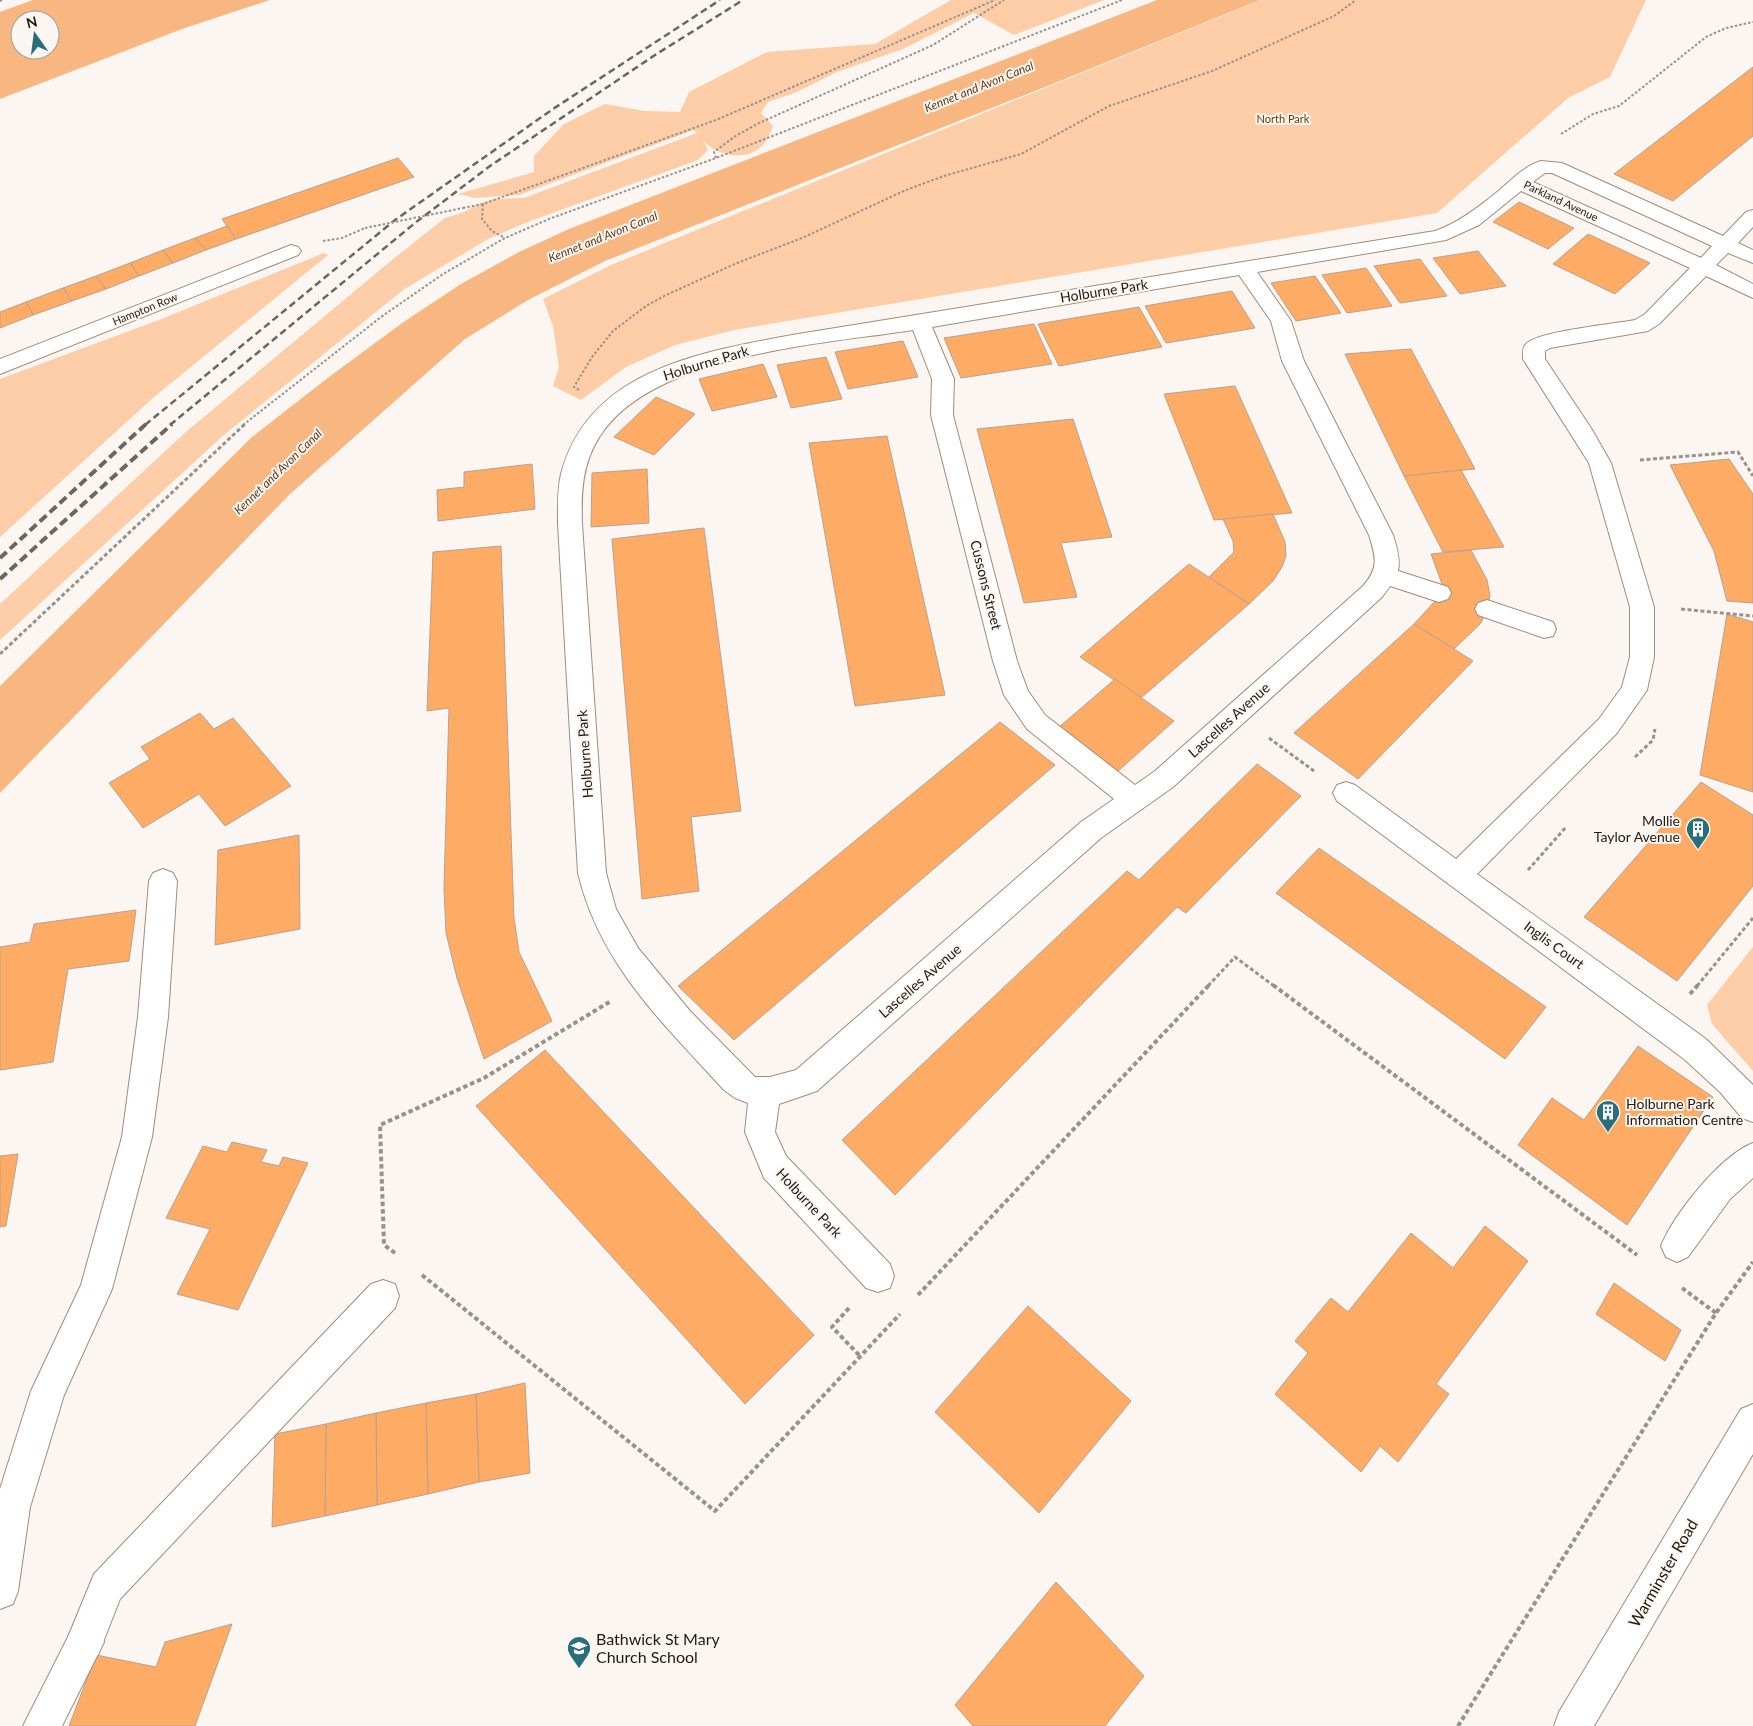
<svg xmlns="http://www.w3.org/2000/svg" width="1753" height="1726" viewBox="0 0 1753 1726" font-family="Lato,sans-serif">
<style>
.green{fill:#fccda6}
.water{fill:#f8b680;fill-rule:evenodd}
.building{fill:#fdab65;stroke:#baa18d}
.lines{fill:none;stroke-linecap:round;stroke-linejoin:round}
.service-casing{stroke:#a48b78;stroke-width:2}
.minor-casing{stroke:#a48b78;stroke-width:2}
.trunk-casing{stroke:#a48b78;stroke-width:2}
.path-far2{stroke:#99928c;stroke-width:2;stroke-dasharray:2.5 2;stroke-linecap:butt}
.path-far1{stroke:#99928c;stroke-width:3;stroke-dasharray:4 2.5;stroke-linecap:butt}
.path{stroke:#99928c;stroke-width:4;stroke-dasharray:4.5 3;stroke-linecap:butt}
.service{fill:#fff;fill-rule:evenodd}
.minor{fill:#fff;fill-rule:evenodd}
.trunk{fill:#fff;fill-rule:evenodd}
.rail-far1{stroke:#6d665f;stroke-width:2.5;stroke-dasharray:7 4;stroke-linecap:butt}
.rail{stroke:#6d665f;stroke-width:4;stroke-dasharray:9 4.5;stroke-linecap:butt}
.path-bridge{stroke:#99928c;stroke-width:2;stroke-dasharray:2.5 2;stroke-linecap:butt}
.labels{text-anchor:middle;stroke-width:4;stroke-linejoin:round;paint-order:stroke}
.far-park-label{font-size:11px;fill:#6d3a00;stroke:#fbf6f1}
.far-street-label{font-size:11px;fill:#221911;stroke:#fbf6f1}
.far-water-label{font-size:12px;font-style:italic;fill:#5c3a1d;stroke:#fbf6f1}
.street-label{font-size:14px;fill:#221911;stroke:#fbf6f1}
.poi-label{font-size:14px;fill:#221911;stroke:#fbf6f1;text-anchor:end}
.near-street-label{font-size:16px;fill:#221911;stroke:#fbf6f1}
.near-poi-label{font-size:16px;fill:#221911;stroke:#fbf6f1;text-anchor:start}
</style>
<rect width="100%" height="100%" fill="#fbf6f1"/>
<!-- green -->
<g class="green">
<path d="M 951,0 L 1104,0 L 1014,35 L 974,13 L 903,49 L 837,72 L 797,92 L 768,102 L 761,113 L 773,126 C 771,131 769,136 766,141 C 751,163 719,157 703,141 L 708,150 L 698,160 L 525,223 L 488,239 L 403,290 L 225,434 L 0,640 L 0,604 L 187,431 L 392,260 L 445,218 L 464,212 L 476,205 L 493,199 L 524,198 L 697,133 L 694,130 L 519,195 L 475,198 L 458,194 L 534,172 L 534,156 L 564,124 L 605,104 L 644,111 L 680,112 L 689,92 L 767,52 L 875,44 Z"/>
<path d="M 1261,0 L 1646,0 L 1610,77 L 1568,98 L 1437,213 L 734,330 L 675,345 L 626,367 L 581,400 L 553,386 L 559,367 L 553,326 L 543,299 L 611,265 Z"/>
<path d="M 324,253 L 328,255 L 154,397 L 0,537 L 0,379 L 159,320 Z"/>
<path d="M 1753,947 L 1753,1071 L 1712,1024 L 1707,1005 Z"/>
</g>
<!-- water -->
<g class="water">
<path d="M 33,0 L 270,0 L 182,29 L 0,99 L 0,12 ZM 20,20 L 50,20 L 50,50 L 20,50 Z"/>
<path d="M 1157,0 L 1260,0 L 1060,81 L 605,261 L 528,300 L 465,339 L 290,494 L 0,793 L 0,686 L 252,437 L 329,377 L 405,321 L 461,284 L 519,252 L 569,229 Z"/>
</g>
<!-- building -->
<g class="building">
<path d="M 1753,67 L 1753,136 L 1673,201 L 1614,174 Z"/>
<path d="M 398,158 L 414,177 L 236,239 L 222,219 Z"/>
<path d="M 1519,202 L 1574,228 L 1548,249 L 1493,222 Z"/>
<path d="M 227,226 L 236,239 L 206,250 L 195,238 Z"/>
<path d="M 1588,234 L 1650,263 L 1615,294 L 1553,264 Z"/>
<path d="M 195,238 L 206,250 L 173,263 L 163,250 Z"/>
<path d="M 163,250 L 173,263 L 139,276 L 130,263 Z"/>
<path d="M 1478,251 L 1506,286 L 1460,294 L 1433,258 Z"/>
<path d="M 1420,259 L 1447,296 L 1400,303 L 1374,266 Z"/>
<path d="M 130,263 L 139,276 L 106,289 L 96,276 Z"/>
<path d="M 1366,268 L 1392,306 L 1347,313 L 1322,275 Z"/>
<path d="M 96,276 L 106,289 L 72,301 L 63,288 Z"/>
<path d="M 1315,276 L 1341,313 L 1296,321 L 1271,283 Z"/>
<path d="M 63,288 L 72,301 L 33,315 L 26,302 Z"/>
<path d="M 1232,291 L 1255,328 L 1166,343 L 1145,306 Z"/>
<path d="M 26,302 L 33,315 L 0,328 L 0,312 Z"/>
<path d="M 1139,307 L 1162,347 L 1059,366 L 1038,324 Z"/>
<path d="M 1034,324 L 1052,364 L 961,378 L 944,338 Z"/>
<path d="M 903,341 L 918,377 L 848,389 L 835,352 Z"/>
<path d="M 1411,349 L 1475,469 L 1404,476 L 1345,354 Z"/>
<path d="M 826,357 L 842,399 L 791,408 L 777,365 Z"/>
<path d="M 763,364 L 777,397 L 712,411 L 699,379 Z"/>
<path d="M 1235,386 L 1292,513 L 1214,520 L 1164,394 Z"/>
<path d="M 656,397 L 695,414 L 654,455 L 614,437 Z"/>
<path d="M 1073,419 L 1112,537 L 1061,543 L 1077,597 L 1024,603 L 977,429 Z"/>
<path d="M 887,436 L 945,695 L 855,706 L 809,443 Z"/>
<path d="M 1729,459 L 1753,494 L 1753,603 L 1727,601 L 1714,551 L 1670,465 Z"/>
<path d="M 532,464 L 535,509 L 438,521 L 437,490 L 464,487 L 464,472 Z"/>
<path d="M 647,469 L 649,523 L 591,527 L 592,473 Z"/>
<path d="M 1461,470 L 1504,547 L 1443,552 L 1404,476 Z"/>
<path d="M 1273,514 L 1285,542 L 1286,556 L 1282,567 L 1273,581 L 1249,604 L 1209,577 L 1234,552 L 1233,541 L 1223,519 Z"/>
<path d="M 704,528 L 741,811 L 691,817 L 699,891 L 642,899 L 612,539 Z"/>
<path d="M 501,546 L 514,918 L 519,952 L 552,1021 L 484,1059 L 457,978 L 446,933 L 444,889 L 449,708 L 427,711 L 433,552 Z"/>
<path d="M 1471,550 L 1487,580 L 1490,596 L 1485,615 L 1480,624 L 1454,649 L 1414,624 L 1436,600 L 1442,584 L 1431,554 Z"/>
<path d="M 1189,564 L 1249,604 L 1141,698 L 1080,657 Z"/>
<path d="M 1727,614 L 1753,622 L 1753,792 L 1700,775 Z"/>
<path d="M 1414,624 L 1473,661 L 1358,779 L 1294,733 Z"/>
<path d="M 1115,679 L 1174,721 L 1117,772 L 1058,728 Z"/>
<path d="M 200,713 L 214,729 L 233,718 L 291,786 L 225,826 L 199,794 L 143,828 L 109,783 L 150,759 L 141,747 Z"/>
<path d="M 1000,722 L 1055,765 L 734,1040 L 678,986 Z"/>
<path d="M 1257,764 L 1301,796 L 1186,913 L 1177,907 L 895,1195 L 842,1140 L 1127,871 L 1139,880 Z"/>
<path d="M 1701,782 L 1753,815 L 1753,886 L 1677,981 L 1584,917 Z"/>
<path d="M 299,835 L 300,929 L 215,945 L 218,850 Z"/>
<path d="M 1319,848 L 1546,1007 L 1505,1059 L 1276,893 Z"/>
<path d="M 136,910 L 129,961 L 68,969 L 53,1062 L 0,1070 L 0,947 L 30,942 L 34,924 Z"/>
<path d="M 1638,1046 L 1713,1097 L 1627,1225 L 1518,1145 L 1552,1098 L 1584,1120 Z"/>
<path d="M 545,1050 L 814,1335 L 745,1404 L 476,1106 Z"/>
<path d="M 232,1142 L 267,1150 L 261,1162 L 279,1166 L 283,1157 L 308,1163 L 238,1310 L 177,1294 L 210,1229 L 166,1218 L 203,1146 L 227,1152 Z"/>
<path d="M 18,1154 L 6,1226 L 0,1227 L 0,1156 Z"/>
<path d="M 1485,1226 L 1528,1261 L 1436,1384 L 1449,1394 L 1398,1462 L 1380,1446 L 1361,1472 L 1275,1394 L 1308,1353 L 1295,1341 L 1331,1298 L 1348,1312 L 1411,1233 L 1453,1268 Z"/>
<path d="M 1614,1283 L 1681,1330 L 1665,1361 L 1596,1314 Z"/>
<path d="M 1028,1306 L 1131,1401 L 1039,1513 L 935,1412 Z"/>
<path d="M 525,1383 L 530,1473 L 479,1482 L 476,1394 Z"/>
<path d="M 476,1394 L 479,1482 L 428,1494 L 426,1403 Z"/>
<path d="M 426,1403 L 428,1494 L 377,1505 L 376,1413 Z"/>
<path d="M 376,1413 L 377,1505 L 325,1516 L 326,1424 Z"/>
<path d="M 326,1424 L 325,1516 L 272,1527 L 275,1434 Z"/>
<path d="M 1056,1582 L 1144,1676 L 1105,1726 L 973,1726 L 955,1705 Z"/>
<path d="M 232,1624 L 195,1726 L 69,1726 L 96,1655 L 156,1667 L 165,1642 Z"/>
</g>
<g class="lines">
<!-- service casing -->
<g class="service-casing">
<g id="service">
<path d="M 1386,567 L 1448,587 L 1451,593 L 1448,599 L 1439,602 L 1378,582 L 1374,576 L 1378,570 Z"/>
<path d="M 1487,600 L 1553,622 L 1556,629 L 1553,636 L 1544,638 L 1478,615 L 1475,609 L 1478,603 Z"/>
<path d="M 1753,1143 L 1753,1178 L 1730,1199 L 1688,1257 L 1677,1262 L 1666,1257 L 1661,1246 C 1674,1214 1720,1156 1753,1143 Z"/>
<path d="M 383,1280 L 395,1284 L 399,1296 L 395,1308 L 120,1599 L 98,1655 L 85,1661 L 72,1655 L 66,1642 L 94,1574 L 371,1284 Z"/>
</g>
</g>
<!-- minor casing -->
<g class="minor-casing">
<g id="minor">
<path d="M 1541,161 L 1562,163 L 1723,236 L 1746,212 L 1753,210 L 1753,227 L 1738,243 L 1753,250 L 1753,263 L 1728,253 L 1716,265 L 1753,284 L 1753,298 L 1706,276 L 1659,324 L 1648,331 L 1550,348 L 1545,351 L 1545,359 L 1591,428 L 1611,463 L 1654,607 L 1654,657 L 1647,690 L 1617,733 L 1477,874 L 1706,1039 L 1753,1085 L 1753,1122 L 1742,1118 L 1720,1092 L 1684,1059 L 1337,801 L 1333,793 L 1337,785 L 1346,782 L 1355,785 L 1456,859 L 1599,719 L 1622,687 L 1630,657 L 1630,607 L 1589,463 L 1523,359 C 1523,354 1522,348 1526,344 C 1538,331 1615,324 1635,320 L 1645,314 L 1690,268 L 1521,191 L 1479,225 L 1446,240 L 1257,272 L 1291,321 L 1304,361 L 1393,535 C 1403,566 1401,574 1381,598 L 1173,787 L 1101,838 L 817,1091 L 779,1104 L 775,1132 L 786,1156 L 890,1264 L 894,1276 L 890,1288 L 878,1292 L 866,1288 L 764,1178 L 745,1132 L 748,1103 L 735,1098 L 724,1090 C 663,1023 600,965 578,873 L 558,524 C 558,507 557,491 561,474 C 588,370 701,352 792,335 L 1435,231 C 1458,223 1477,208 1496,193 C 1509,182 1524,166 1541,161 ZM 1545,173 L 1552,173 L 1712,246 L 1701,258 L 1533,182 ZM 1239,275 L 1271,321 L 1282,361 L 1369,535 C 1376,557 1379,568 1363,586 L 1155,771 L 1135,785 L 1045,715 L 1028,691 L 1017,661 L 953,415 L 954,379 L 932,327 ZM 913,330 L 932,379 L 931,415 L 993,661 L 1004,695 L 1027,729 L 1114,799 L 1081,822 L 796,1070 L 770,1077 L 755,1077 L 690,1011 L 638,948 L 616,909 L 606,873 L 582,524 C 581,493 582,463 600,436 C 652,354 824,344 913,330 Z"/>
<path d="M 291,245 L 298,247 L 301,251 L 298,255 L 0,374 L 0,359 Z"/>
<path d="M 163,869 L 173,873 L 177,881 L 168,1017 L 152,1137 L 112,1289 L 64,1395 L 30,1507 L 18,1591 L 13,1604 L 0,1609 L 0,1489 L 31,1391 L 81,1285 L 122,1137 L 138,1017 L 149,881 L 153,873 Z"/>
<path d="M 85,1623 L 98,1629 L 104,1642 L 62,1726 L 23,1726 L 72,1629 Z"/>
</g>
</g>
<!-- trunk casing -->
<g class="trunk-casing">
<path id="trunk" d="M 1753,1404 L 1753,1454 L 1594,1726 L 1554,1726 L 1559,1712 L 1741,1409 Z"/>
</g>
<!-- path-far2 -->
<g class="path-far2">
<path d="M 0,1 L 2,0"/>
<path d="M 1561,134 L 1593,114 L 1619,106 L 1706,37 L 1726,28 L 1753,22"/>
<path d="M 716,158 L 714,152 L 734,137 L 757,124 L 933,45 L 1004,0"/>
<path d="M 483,204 L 482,219 L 492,231 L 505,238"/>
<path d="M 463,208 L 483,204 L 716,120 L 995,0"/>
<path d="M 323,241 L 342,238 L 365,228"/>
<path d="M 579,390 L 574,387 L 592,357 L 613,331 L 646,306 L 666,295 L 737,263 L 802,238 L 906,190 L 944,176 L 1021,154 L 1109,106 L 1212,71 L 1334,16 L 1356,0"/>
<path d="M 243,425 L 381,317 L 443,274 L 505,238 L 549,219 L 716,158 L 1122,0"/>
</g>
<!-- path-far1 -->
<g class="path-far1">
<path d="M 1640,460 L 1738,452 L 1753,476"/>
<path d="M 1681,609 L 1753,616"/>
<path d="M 0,654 L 245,424"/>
<path d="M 1269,738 L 1314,771"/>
<path d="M 1635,757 L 1653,740 L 1655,729"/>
<path d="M 1528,870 L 1566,827"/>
<path d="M 1208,986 L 1235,957 L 1274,986"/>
<path d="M 1697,986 L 1753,918"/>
</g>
<!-- path -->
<g class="path">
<path d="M 1273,985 L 1637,1255"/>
<path d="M 1690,994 L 1698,985"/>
<path d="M 395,1253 L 384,1245 L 380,1125 L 484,1078 L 611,1001"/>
<path d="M 422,1275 L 715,1511 L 900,1314"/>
<path d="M 1682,1288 L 1716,1313"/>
<path d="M 918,1295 L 1209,985"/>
<path d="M 849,1308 L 832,1327 L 860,1356"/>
<path d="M 1458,1726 L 1716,1313 L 1753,1262"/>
</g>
<!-- service -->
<use href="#service" class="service"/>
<!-- minor -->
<use href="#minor" class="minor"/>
<!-- trunk -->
<use href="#trunk" class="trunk"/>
<!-- rail-far1 -->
<g class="rail-far1">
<path d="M 145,425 L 395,220 L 553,109 L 720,0"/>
<path d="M 170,425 L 415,223 L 490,166 L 655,55 L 743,0"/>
</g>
<!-- rail -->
<g class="rail">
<path d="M 0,558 L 146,424"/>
<path d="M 0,579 L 172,424"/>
</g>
<!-- path-bridge -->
<path class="path-bridge" d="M 365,228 L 463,208"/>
</g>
<!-- icons -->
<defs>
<g id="building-pin" transform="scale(1.25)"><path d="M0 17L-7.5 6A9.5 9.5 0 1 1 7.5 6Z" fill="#276f7b" stroke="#fbf6f1"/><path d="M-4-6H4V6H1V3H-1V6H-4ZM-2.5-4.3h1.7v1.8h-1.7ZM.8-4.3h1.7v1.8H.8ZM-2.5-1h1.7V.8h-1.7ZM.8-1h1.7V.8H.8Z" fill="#fff"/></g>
<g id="school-pin" transform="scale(1.25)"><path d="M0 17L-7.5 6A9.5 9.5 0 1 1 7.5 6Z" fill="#276f7b" stroke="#fbf6f1"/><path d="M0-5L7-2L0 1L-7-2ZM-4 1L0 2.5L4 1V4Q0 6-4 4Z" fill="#fff"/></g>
</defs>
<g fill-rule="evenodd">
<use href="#building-pin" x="1698" y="829"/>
<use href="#building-pin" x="1608" y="1112"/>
<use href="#school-pin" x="579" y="1648"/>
</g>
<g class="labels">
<!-- far-park labels -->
<g class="far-park-label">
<text x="1283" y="123">North Park</text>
</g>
<!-- far-street labels -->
<g class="far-street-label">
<text transform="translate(1561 201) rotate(25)" y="4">Parkland Avenue</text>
<text transform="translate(145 309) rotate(-22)" y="4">Hampton Row</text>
</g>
<!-- far-water labels -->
<g class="far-water-label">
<text transform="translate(979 87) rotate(-22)" y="4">Kennet and Avon Canal</text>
<text transform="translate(603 237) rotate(-22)" y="4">Kennet and Avon Canal</text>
<text transform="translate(278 472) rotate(-44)" y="4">Kennet and Avon Canal</text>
</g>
<!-- street labels -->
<g class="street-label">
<text transform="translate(1104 291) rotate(-9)" y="5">Holburne Park</text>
<text transform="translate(706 363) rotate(-17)" y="5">Holburne Park</text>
<text transform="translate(986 585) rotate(76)" y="5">Cussons Street</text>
<text transform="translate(1229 720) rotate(-42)" y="5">Lascelles Avenue</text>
<text transform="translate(585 754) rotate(-94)" y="5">Holburne Park</text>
<text transform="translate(1554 945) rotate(36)" y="5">Inglis Court</text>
<text transform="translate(920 981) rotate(-41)" y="5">Lascelles Avenue</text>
<text transform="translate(809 1203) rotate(47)" y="5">Holburne Park</text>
</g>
<!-- poi labels -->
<g class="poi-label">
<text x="1680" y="826">Mollie<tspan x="1680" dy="16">Taylor Avenue</tspan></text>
<text x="1626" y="1109" text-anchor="start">Holburne Park<tspan x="1626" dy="16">Information Centre</tspan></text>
</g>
<!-- near-street labels -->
<g class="near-street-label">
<text transform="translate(1663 1573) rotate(-60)" y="6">Warminster Road</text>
</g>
<!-- near-poi labels -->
<g class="near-poi-label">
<text x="596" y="1645">Bathwick St Mary<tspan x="596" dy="18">Church School</tspan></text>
</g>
</g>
<!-- north arrow -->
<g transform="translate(35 35) rotate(346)"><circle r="24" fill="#fbf6f1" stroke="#a49e97"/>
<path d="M0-4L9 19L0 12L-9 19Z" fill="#276f7b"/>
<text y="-8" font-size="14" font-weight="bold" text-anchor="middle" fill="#221911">N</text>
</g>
</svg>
